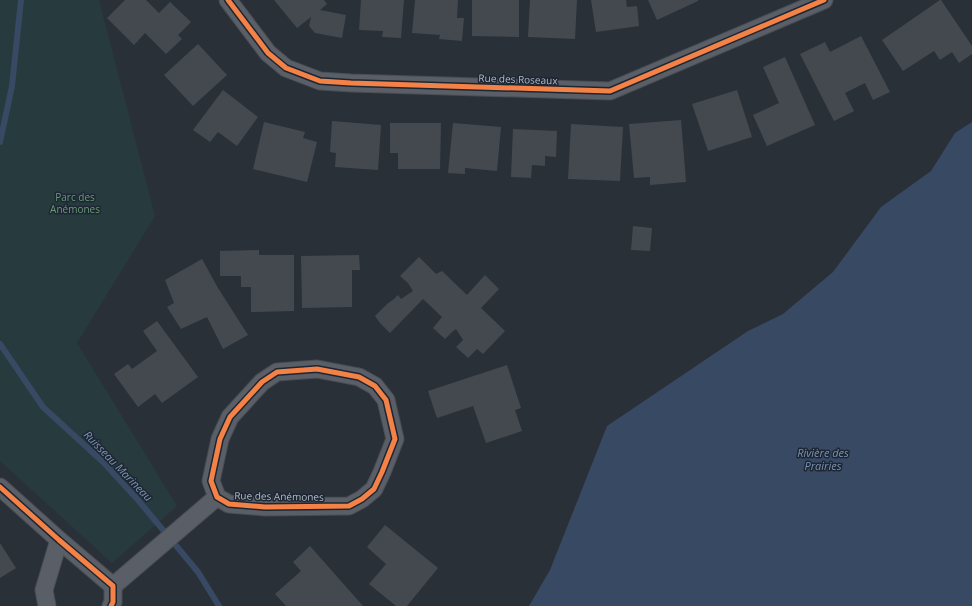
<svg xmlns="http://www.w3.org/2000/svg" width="972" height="606" viewBox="0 0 972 606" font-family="'Open Sans',sans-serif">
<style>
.green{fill:#273a3e}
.water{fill:#384963}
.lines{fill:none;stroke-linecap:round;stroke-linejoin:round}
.stream{stroke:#384963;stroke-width:6}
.building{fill:#444950}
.minor-casing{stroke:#484c53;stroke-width:19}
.minor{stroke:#5a5e66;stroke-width:17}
.cycleway-casing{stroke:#1d2633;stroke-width:8}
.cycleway{stroke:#f48246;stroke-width:5}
.labels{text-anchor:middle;stroke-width:3;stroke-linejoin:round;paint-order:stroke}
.street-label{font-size:10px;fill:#b4bcc9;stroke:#1d2633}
.park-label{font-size:10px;fill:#6b9a76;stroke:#1d2633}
.water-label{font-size:11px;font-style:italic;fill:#7c92b1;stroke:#1d2633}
</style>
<rect width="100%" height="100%" fill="#2a3038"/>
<!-- green -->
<path class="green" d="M 0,0 L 99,0 L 155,216 L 77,343 L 177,506 L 112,563 L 0,461 Z"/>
<!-- water -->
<path class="water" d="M 972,122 L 972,606 L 529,606 L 550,570 L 607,426 L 748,331 L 783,314 L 833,272 L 881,207 L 931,171 L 955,133 Z"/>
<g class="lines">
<!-- stream -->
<g class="stream">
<path d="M 0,142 L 12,86 L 21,0"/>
<path d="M 0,344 L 43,407 L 103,462 L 138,500 L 198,572 L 219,606"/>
</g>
</g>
<!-- building -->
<g class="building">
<path d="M 125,0 L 146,0 L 159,13 L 170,2 L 191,22 L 178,35 L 182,39 L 166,54 L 145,33 L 134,45 L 107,18 Z"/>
<path d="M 274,0 L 324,0 L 327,4 L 320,10 L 346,15 L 342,38 L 315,33 L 309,26 L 311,17 L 297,28 Z"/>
<path d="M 361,0 L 404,0 L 401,38 L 382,37 L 383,31 L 359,30 Z"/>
<path d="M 415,0 L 458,0 L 457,18 L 464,18 L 462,41 L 439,39 L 440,35 L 412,33 Z"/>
<path d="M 472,0 L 519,0 L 519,37 L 472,36 Z"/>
<path d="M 530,0 L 577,0 L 575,39 L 528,37 Z"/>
<path d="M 591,0 L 626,0 L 627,7 L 637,6 L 639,26 L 596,32 Z"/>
<path d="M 648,0 L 698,0 L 698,1 L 657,20 Z"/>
<path d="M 940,0 L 941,0 L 972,46 L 972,54 L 959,63 L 952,52 L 940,60 L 934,51 L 903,71 L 882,40 Z"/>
<path d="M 861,36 L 890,92 L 873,100 L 865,83 L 845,93 L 854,111 L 834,121 L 800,54 L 825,42 L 830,52 Z"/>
<path d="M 198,44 L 227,75 L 193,106 L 164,75 Z"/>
<path d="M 785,57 L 815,125 L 767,146 L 753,115 L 779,103 L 763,67 Z"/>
<path d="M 223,90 L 258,117 L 237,146 L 218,132 L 210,142 L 193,130 Z"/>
<path d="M 737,90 L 752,137 L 708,151 L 692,104 Z"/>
<path d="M 681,120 L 686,182 L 650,185 L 650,177 L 634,178 L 629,124 Z"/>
<path d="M 332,121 L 381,125 L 378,170 L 335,167 L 336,153 L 330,152 Z"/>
<path d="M 264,122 L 305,132 L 303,138 L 317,142 L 307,182 L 253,169 Z"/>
<path d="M 390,123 L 441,123 L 440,169 L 398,169 L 398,153 L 390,153 Z"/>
<path d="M 453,123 L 501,127 L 497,171 L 465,168 L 465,174 L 448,173 Z"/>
<path d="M 571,124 L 623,127 L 620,181 L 568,179 Z"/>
<path d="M 513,129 L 557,131 L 556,157 L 545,156 L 545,166 L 532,165 L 531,178 L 511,177 Z"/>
<path d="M 633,226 L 652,228 L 650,251 L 631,250 Z"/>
<path d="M 259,250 L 259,255 L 294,255 L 294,311 L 251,312 L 251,287 L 241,287 L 241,276 L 220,276 L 220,251 Z"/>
<path d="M 359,255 L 360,270 L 352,270 L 352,307 L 302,308 L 301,256 Z"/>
<path d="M 419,257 L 436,274 L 442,271 L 467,295 L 485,275 L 499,289 L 481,308 L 505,331 L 483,354 L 477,349 L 468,358 L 456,347 L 463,340 L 456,329 L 452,332 L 445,339 L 433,328 L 442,317 L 423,299 L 390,333 L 380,323 L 375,316 L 387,304 L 394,299 L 398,295 L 401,299 L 413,291 L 408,283 L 400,276 Z"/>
<path d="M 202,259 L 218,288 L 248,335 L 223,349 L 207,317 L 181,329 L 167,307 L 174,303 L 165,280 Z"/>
<path d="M 157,321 L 198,377 L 162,403 L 155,394 L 138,407 L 114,374 L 128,364 L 132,369 L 157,351 L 143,331 Z"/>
<path d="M 507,365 L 521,408 L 515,410 L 522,431 L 486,443 L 473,406 L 437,418 L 428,391 Z"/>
<path d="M 385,525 L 438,568 L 407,606 L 396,606 L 369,584 L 386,564 L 367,547 Z"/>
<path d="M 0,543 L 16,568 L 0,578 Z"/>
<path d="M 310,546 L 363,606 L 286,606 L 275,594 L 301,571 L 293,562 Z"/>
</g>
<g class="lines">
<!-- minor casing -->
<g class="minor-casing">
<g id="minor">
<path d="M 228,0 L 268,53 L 286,68 L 320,81 L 351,83 L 610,91 L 824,0"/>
<path d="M 317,369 L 359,377 L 375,386 L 386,400 L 395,439 L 382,472 L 374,489 L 362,499 L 349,506 L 265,507 L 229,504 L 217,497 L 211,481 L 220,439 L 230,417 L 262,382 L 277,372 Z"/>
<path d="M 0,487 L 59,540 L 113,586 L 113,602 L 111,606"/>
<path d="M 113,586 L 217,497"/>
<path d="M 47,606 L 44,590 L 59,540"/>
</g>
</g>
<!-- minor -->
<use href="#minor" class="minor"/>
<!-- cycleway casing -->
<g class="cycleway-casing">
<g id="cycleway">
<path d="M 228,0 L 268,53 L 286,68 L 320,81 L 351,83 L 610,91 L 824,0"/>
<path d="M 317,369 L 359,377 L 375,386 L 386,400 L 395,439 L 382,472 L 374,489 L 362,499 L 349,506 L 265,507 L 229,504 L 217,497 L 211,481 L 220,439 L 230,417 L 262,382 L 277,372 Z"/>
<path d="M 0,487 L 59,540 L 113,586 L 113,602 L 111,606"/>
</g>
</g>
<!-- cycleway -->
<use href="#cycleway" class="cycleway"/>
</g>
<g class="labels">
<!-- street labels -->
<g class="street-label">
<text transform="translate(518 79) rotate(2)" y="4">Rue des Roseaux</text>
<text transform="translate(279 496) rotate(1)" y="4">Rue des Anémones</text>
</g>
<!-- park labels -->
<g class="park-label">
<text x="75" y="201">Parc des<tspan x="75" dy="12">Anémones</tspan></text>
</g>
<!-- water labels -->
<g class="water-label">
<text x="823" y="457">Rivière des<tspan x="823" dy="13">Prairies</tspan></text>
<text transform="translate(118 466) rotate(46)" y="4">Ruisseau Marineau</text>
</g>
</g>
</svg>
